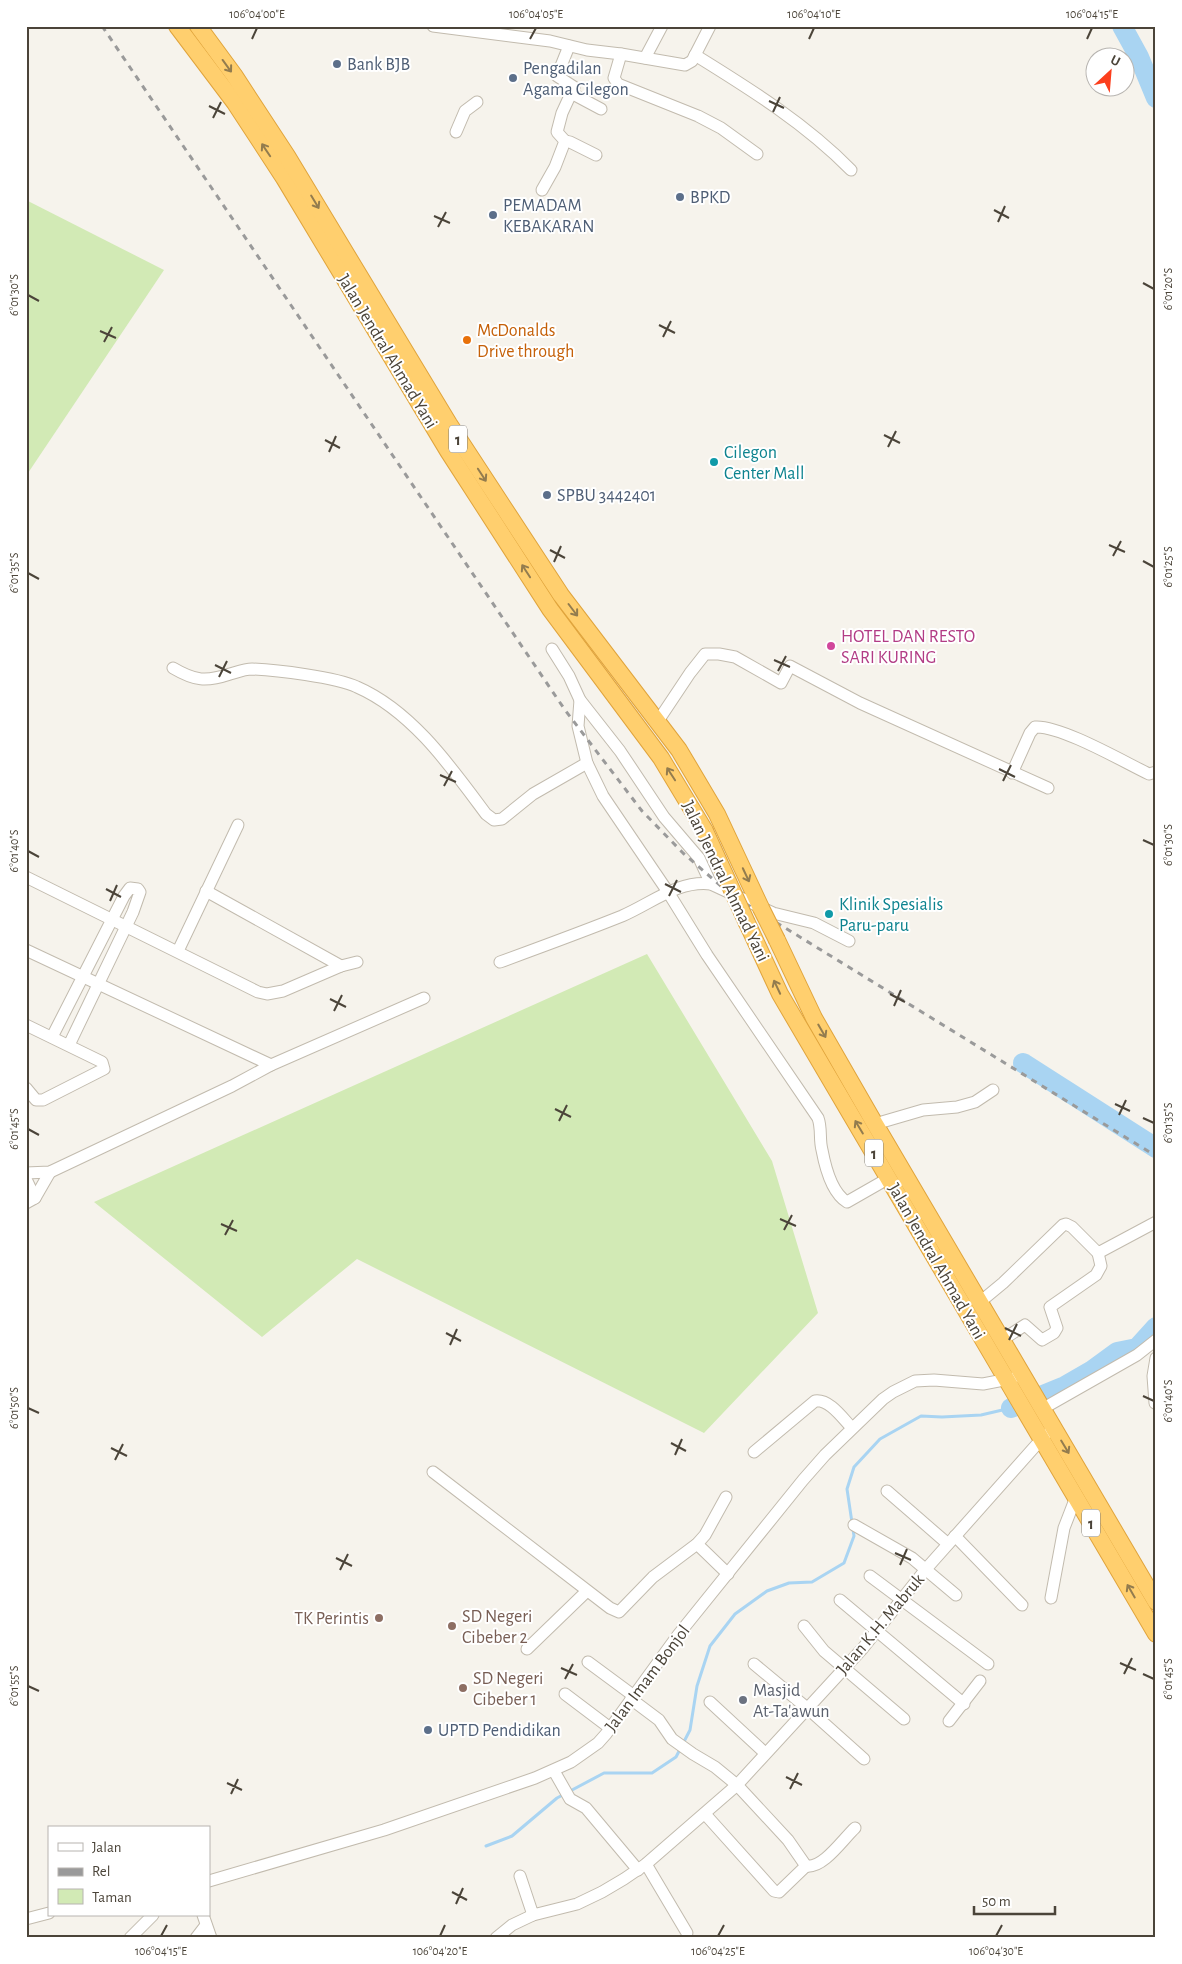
<svg xmlns="http://www.w3.org/2000/svg" width="1182" height="1964" viewBox="0 0 1182 1964" font-family="'Alegreya Sans',sans-serif">
<style>
.green{fill:#d2eab5}
.lines{fill:none;stroke-linecap:round;stroke-linejoin:round}
.stream{stroke:#a9d4f2;stroke-width:3}
.river{stroke:#a9d4f2;stroke-width:20}
.minor-casing{stroke:#c2bbae;stroke-width:13}
.highway-casing{stroke:#e0a43c;stroke-width:18}
.minor{stroke:#fff;stroke-width:11}
.highway{stroke:#ffcf6e;stroke-width:16}
.rail{stroke:#9a9a9a;stroke-width:3;stroke-dasharray:6 6;stroke-linecap:butt}
.highway-bridge-casing{stroke:#e0a43c;stroke-width:18;stroke-linecap:butt}
.highway-bridge{stroke:#ffcf6e;stroke-width:16}
.oneway{stroke:#937c4e}
.ticks{fill:none;stroke:#4b4439;stroke-width:2}
.service-dot{fill:#5c6f8a;stroke:#fff;stroke-width:2}
.food-dot{fill:#e8710a;stroke:#fff;stroke-width:2}
.culture-dot{fill:#0f9aa8;stroke:#fff;stroke-width:2}
.hotel-dot{fill:#d1479c;stroke:#fff;stroke-width:2}
.education-dot{fill:#8d6e63;stroke:#fff;stroke-width:2}
.worship-dot{fill:#6b7280;stroke:#fff;stroke-width:2}
.labels{text-anchor:middle;stroke-width:4;stroke-linejoin:round;paint-order:stroke}
.shield{fill:#fff;stroke:#817c74;stroke-width:1}
.shield-label{font-size:16px;font-weight:bold;fill:#4b4439}
.service-label{font-size:18px;fill:#4e5e75;stroke:#fff;text-anchor:start}
.food-label{font-size:18px;fill:#c56008;stroke:#fff;text-anchor:start}
.street-label{font-size:18px;fill:#4b4439;stroke:#fff}
.culture-label{font-size:18px;fill:#0d838f;stroke:#fff;text-anchor:start}
.hotel-label{font-size:18px;fill:#b23c85;stroke:#fff;text-anchor:start}
.education-label{font-size:18px;fill:#785e54;stroke:#fff;text-anchor:start}
.worship-label{font-size:18px;fill:#5b616d;stroke:#fff;text-anchor:start}
.neatline{fill:none;stroke:#4b4439;stroke-width:2}
.ticks-label{font-size:12px;text-anchor:middle;fill:#4b4439}
</style>
<rect width="100%" height="100%" fill="#f6f3ec"/>
<!-- green -->
<g class="green">
<path d="M 26,200 L 164,270 L 26,476 Z"/>
<path d="M 647,954 L 772,1161 L 818,1313 L 704,1433 L 357,1259 L 262,1337 L 94,1202 Z"/>
</g>
<g class="lines">
<!-- stream -->
<path class="stream" d="M 486,1846 L 512,1836 L 557,1798 L 604,1773 L 652,1773 L 676,1757 L 690,1730 L 697,1686 L 710,1646 L 735,1614 L 767,1591 L 789,1583 L 812,1582 L 844,1563 L 854,1536 L 847,1489 L 854,1467 L 880,1439 L 921,1416 L 942,1417 L 981,1415 L 1011,1408"/>
<!-- river -->
<g class="river">
<path d="M 1122,26 L 1139,57 L 1156,98"/>
<path d="M 1023,1063 L 1156,1148"/>
<path d="M 1011,1408 L 1065,1386 L 1091,1371 L 1117,1352 L 1137,1348 L 1156,1327"/>
</g>
<!-- minor casing -->
<g class="minor-casing">
<g id="minor">
<path d="M 433,26 L 550,41 L 587,50 L 621,54 L 685,65 L 692,61 L 710,26"/>
<path d="M 621,54 L 614,78 L 618,84 L 698,116 L 721,128 L 757,154"/>
<path d="M 695,55 C 750,89 806,124 851,170"/>
<path d="M 645,58 L 662,26"/>
<path d="M 571,93 L 601,109"/>
<path d="M 456,132 L 465,111 L 477,102"/>
<path d="M 565,141 L 570,142 L 596,155"/>
<path d="M 542,190 L 555,167 L 565,141 L 557,132 L 562,113 L 574,87 L 557,76 L 569,46"/>
<path d="M 552,649 L 569,676 L 580,700 L 620,751 L 664,817 L 699,858 L 711,884"/>
<path d="M 173,668 C 195,681 206,682 230,674 C 237,672 245,669 252,669 C 276,670 336,677 357,687 C 412,711 451,767 486,814 L 494,820 L 502,819 L 533,794 L 587,763"/>
<path d="M 580,700 L 578,726 L 587,763 L 603,796 L 668,892 L 707,955 L 818,1118 C 822,1129 819,1139 822,1150 C 825,1166 832,1193 847,1202 L 889,1178"/>
<path d="M 658,721 L 690,673 L 705,654 L 719,654 L 735,657 L 781,683 L 790,666 L 860,703 L 1048,788"/>
<path d="M 1012,773 L 1030,733 L 1035,727 C 1060,725 1124,762 1149,774 L 1156,772"/>
<path d="M 26,877 L 258,992 L 267,994 L 283,991 L 341,966 L 357,962"/>
<path d="M 206,891 L 341,966"/>
<path d="M 26,950 L 271,1065 L 232,1086 L 50,1172 L 26,1173"/>
<path d="M 178,951 L 238,825"/>
<path d="M 500,962 C 541,947 582,932 622,916 C 652,903 678,880 711,884 L 773,913 L 814,923 L 849,941"/>
<path d="M 26,1025 L 102,1062 L 104,1069 L 43,1100 L 36,1100 L 26,1088"/>
<path d="M 52,1037 L 124,896 L 130,888 L 138,889 L 140,892 L 133,912 L 69,1045"/>
<path d="M 271,1065 L 424,998"/>
<path d="M 875,1124 L 923,1110 L 957,1107 L 975,1102 L 993,1090"/>
<path d="M 26,1179 L 35,1198"/>
<path d="M 26,1203 L 35,1198 L 50,1172"/>
<path d="M 980,1302 L 1003,1283 L 1063,1225 L 1066,1224 L 1072,1227 L 1098,1253 L 1156,1222"/>
<path d="M 1002,1340 L 1025,1325 L 1042,1340 L 1054,1333 L 1057,1328 L 1050,1307 L 1096,1275 L 1101,1266 L 1098,1253"/>
<path d="M 1155,1403 L 1153,1376 L 1156,1358"/>
<path d="M 1042,1409 L 1137,1355 L 1156,1340"/>
<path d="M 754,1452 L 815,1401 C 830,1399 843,1419 852,1428"/>
<path d="M 433,1472 L 610,1608 L 619,1612 L 653,1577 L 697,1544 L 705,1535 L 726,1497"/>
<path d="M 887,1491 L 948,1544"/>
<path d="M 854,1525 L 912,1558 L 956,1595"/>
<path d="M 955,1536 L 1022,1605"/>
<path d="M 697,1544 L 728,1574"/>
<path d="M 870,1576 L 988,1664"/>
<path d="M 1051,1598 L 1064,1528 L 1076,1497"/>
<path d="M 840,1600 L 964,1704"/>
<path d="M 804,1626 L 824,1651 L 904,1719"/>
<path d="M 527,1649 L 587,1591"/>
<path d="M 588,1662 L 634,1696"/>
<path d="M 754,1664 L 807,1708 L 864,1759"/>
<path d="M 565,1694 L 610,1728"/>
<path d="M 631,1699 L 659,1720 L 672,1739 L 693,1754 L 715,1767 L 737,1785 L 788,1840 L 806,1866 L 779,1892 L 774,1891 L 705,1814"/>
<path d="M 710,1702 L 765,1753"/>
<path d="M 949,1721 L 980,1681"/>
<path d="M 554,1771 L 570,1799 L 586,1808 L 638,1870"/>
<path d="M 646,1864 L 687,1933"/>
<path d="M 806,1866 C 823,1869 843,1839 855,1828"/>
<path d="M 520,1876 L 533,1915 L 577,1904 L 602,1892 L 624,1879 L 646,1864 L 737,1785 L 863,1648 L 926,1569 L 1046,1434"/>
<path d="M 209,1881 L 384,1830 L 535,1778 L 571,1762 L 598,1743 L 606,1734 L 678,1635 L 803,1480 L 825,1455 L 883,1399 L 893,1392 L 915,1381 L 934,1380 L 983,1384 L 1014,1378"/>
<path d="M 203,1915 L 211,1938"/>
<path d="M 26,1919 L 49,1913"/>
<path d="M 130,1938 L 153,1915"/>
<path d="M 196,1938 L 206,1925"/>
<path d="M 496,1938 L 512,1925 L 533,1915"/>
</g>
</g>
<!-- highway casing -->
<g class="highway-casing">
<g id="highway">
<path d="M 177,26 L 235,103 L 284,178 L 448,451 L 550,609 L 661,758 L 705,831"/>
<path d="M 198,26 L 234,75 L 287,156 L 449,424 L 561,595 L 679,750 L 717,814 L 761,908"/>
<path d="M 747,923 L 780,994 L 1156,1634"/>
<path d="M 777,940 L 814,1018 L 875,1124 L 1156,1602"/>
</g>
</g>
<!-- minor -->
<use href="#minor" class="minor"/>
<!-- highway -->
<use href="#highway" class="highway"/>
<!-- rail -->
<path class="rail" d="M 102,26 L 565,710 L 642,811 L 683,853 L 730,894 L 1156,1156"/>
<!-- highway-bridge casing -->
<g class="highway-bridge-casing">
<g id="highway-bridge">
<path d="M 705,831 L 747,923"/>
<path d="M 761,908 L 777,940"/>
</g>
</g>
<!-- highway-bridge -->
<use href="#highway-bridge" class="highway-bridge"/>
</g>
<!-- one-way arrows -->
<defs><path id="oneway-shaft" d="M-6 0H5M1.5-3L5.5 0L1.5 3" fill="none" stroke-width="1.6" stroke-linecap="round" stroke-linejoin="round" transform="scale(1.25)"/></defs>
<g class="oneway">
<use href="#oneway-shaft" transform="translate(227 66) rotate(54)"/>
<use href="#oneway-shaft" transform="translate(266 150) rotate(-124)"/>
<use href="#oneway-shaft" transform="translate(315 202) rotate(59)"/>
<use href="#oneway-shaft" transform="translate(482 475) rotate(57)"/>
<use href="#oneway-shaft" transform="translate(526 571) rotate(-123)"/>
<use href="#oneway-shaft" transform="translate(573 610) rotate(53)"/>
<use href="#oneway-shaft" transform="translate(671 774) rotate(-123)"/>
<use href="#oneway-shaft" transform="translate(746 875) rotate(65)"/>
<use href="#oneway-shaft" transform="translate(777 987) rotate(-115)"/>
<use href="#oneway-shaft" transform="translate(822 1031) rotate(60)"/>
<use href="#oneway-shaft" transform="translate(859 1127) rotate(-121)"/>
<use href="#oneway-shaft" transform="translate(1065 1447) rotate(59)"/>
<use href="#oneway-shaft" transform="translate(1131 1591) rotate(-120)"/>
</g>
<!-- ticks -->
<path class="ticks" d="M 252,39 L 257,28M 530,39 L 536,28M 809,39 L 814,28M 1087,39 L 1092,28M 769,101 L 784,108M 209,106 L 225,114M 773,112 L 780,97M 213,118 L 221,102M 994,210 L 1009,218M 434,216 L 450,223M 998,222 L 1005,206M 438,227 L 446,212M 1143,283 L 1154,289M 28,295 L 39,301M 659,325 L 675,333M 100,331 L 116,338M 663,337 L 671,321M 104,342 L 112,327M 884,435 L 900,443M 325,440 L 340,448M 888,447 L 896,431M 329,452 L 336,436M 1109,545 L 1125,552M 550,550 L 565,558M 1113,556 L 1121,541M 1143,561 L 1154,567M 554,562 L 561,546M 28,573 L 39,579M 774,660 L 790,667M 215,665 L 231,673M 778,671 L 786,656M 219,677 L 227,661M 999,769 L 1015,777M 440,775 L 456,782M 1003,781 L 1011,765M 444,786 L 452,771M 1143,840 L 1154,845M 28,851 L 39,857M 665,884 L 681,892M 106,889 L 121,897M 669,896 L 677,880M 110,901 L 117,885M 890,994 L 905,1002M 330,999 L 346,1007M 894,1006 L 901,990M 334,1011 L 342,995M 1115,1104 L 1130,1111M 555,1109 L 571,1117M 1119,1115 L 1126,1100M 1143,1118 L 1154,1123M 559,1121 L 567,1105M 28,1129 L 39,1135M 780,1219 L 796,1226M 221,1224 L 237,1231M 784,1230 L 792,1215M 225,1235 L 233,1220M 1005,1328 L 1021,1336M 446,1333 L 461,1341M 1009,1340 L 1017,1324M 450,1345 L 457,1329M 1143,1396 L 1154,1401M 28,1408 L 39,1413M 671,1443 L 686,1451M 111,1448 L 127,1456M 675,1455 L 682,1439M 115,1460 L 123,1444M 895,1553 L 911,1560M 336,1558 L 352,1566M 900,1565 L 907,1549M 340,1570 L 348,1554M 1120,1663 L 1136,1670M 561,1668 L 577,1675M 1124,1674 L 1132,1658M 1143,1674 L 1154,1679M 565,1679 L 573,1664M 28,1686 L 39,1691M 786,1777 L 802,1785M 227,1783 L 242,1790M 790,1789 L 798,1773M 231,1794 L 238,1779M 452,1892 L 467,1900M 456,1904 L 463,1888M 161,1936 L 167,1925M 440,1936 L 445,1925M 718,1936 L 724,1925M 996,1936 L 1002,1925"/>
<!-- markers -->
<g class="service-dot">
<circle cx="337" cy="64" r="5"/>
<circle cx="513" cy="78" r="5"/>
<circle cx="680" cy="197" r="5"/>
<circle cx="493" cy="215" r="5"/>
<circle cx="547" cy="495" r="5"/>
<circle cx="428" cy="1730" r="5"/>
</g>
<circle class="food-dot" cx="467" cy="340" r="5"/>
<g class="culture-dot">
<circle cx="714" cy="462" r="5"/>
<circle cx="829" cy="914" r="5"/>
</g>
<circle class="hotel-dot" cx="831" cy="646" r="5"/>
<g class="education-dot">
<circle cx="379" cy="1618" r="5"/>
<circle cx="452" cy="1626" r="5"/>
<circle cx="463" cy="1688" r="5"/>
</g>
<circle class="worship-dot" cx="743" cy="1700" r="5"/>
<g class="labels">
<!-- shield labels -->
<g class="shield">
<rect x="449" y="425.5" width="18" height="27" rx="4"/>
<rect x="865" y="1139.5" width="18" height="27" rx="4"/>
<rect x="1082" y="1509.5" width="18" height="27" rx="4"/>
</g>
<g class="shield-label">
<text x="458" y="445">1</text>
<text x="874" y="1159">1</text>
<text x="1091" y="1529">1</text>
</g>
<!-- service labels -->
<g class="service-label">
<text x="347" y="70">Bank BJB</text>
<text x="523" y="74">Pengadilan<tspan x="523" dy="21">Agama Cilegon</tspan></text>
<text x="690" y="203">BPKD</text>
<text x="503" y="211">PEMADAM<tspan x="503" dy="21">KEBAKARAN</tspan></text>
<text x="557" y="501">SPBU 3442401</text>
<text x="438" y="1736">UPTD Pendidikan</text>
</g>
<!-- food labels -->
<g class="food-label">
<text x="477" y="336">McDonalds<tspan x="477" dy="21">Drive through</tspan></text>
</g>
<!-- street labels -->
<g class="street-label">
<text transform="translate(388 351) rotate(59)" y="6">Jalan Jendral Ahmad Yani</text>
<text transform="translate(726 881) rotate(64)" y="6">Jalan Jendral Ahmad Yani</text>
<text transform="translate(937 1261) rotate(60)" y="6">Jalan Jendral Ahmad Yani</text>
<text transform="translate(880 1624) rotate(-50)" y="6">Jalan K.H. Mabruk</text>
<text transform="translate(647 1678) rotate(-53)" y="6">Jalan Imam Bonjol</text>
</g>
<!-- culture labels -->
<g class="culture-label">
<text x="724" y="458">Cilegon<tspan x="724" dy="21">Center Mall</tspan></text>
<text x="839" y="910">Klinik Spesialis<tspan x="839" dy="21">Paru-paru</tspan></text>
</g>
<!-- hotel labels -->
<g class="hotel-label">
<text x="841" y="642">HOTEL DAN RESTO<tspan x="841" dy="21">SARI KURING</tspan></text>
</g>
<!-- education labels -->
<g class="education-label">
<text x="462" y="1622">SD Negeri<tspan x="462" dy="21">Cibeber 2</tspan></text>
<text x="369" y="1624" text-anchor="end">TK Perintis</text>
<text x="473" y="1684">SD Negeri<tspan x="473" dy="21">Cibeber 1</tspan></text>
</g>
<!-- worship labels -->
<g class="worship-label">
<text x="753" y="1696">Masjid<tspan x="753" dy="21">At-Ta'awun</tspan></text>
</g>
</g>
<!-- border -->
<rect width="1182" height="1964" fill="none" stroke="#ffffff" stroke-width="55"/>
<!-- legend -->
<rect x="48" y="1826" width="162" height="90" fill="#ffffff" stroke="#b7b4b0"/>
<rect x="58" y="1843" width="25" height="8" fill="#ffffff" stroke="#b7b4b0"/>
<text x="92" y="1852" font-size="15" fill="#4b4439">Jalan</text>
<rect x="58" y="1868" width="25" height="8" fill="#9a9a9a" stroke="#b7b4b0"/>
<text x="92" y="1876" font-size="15" fill="#4b4439">Rel</text>
<rect x="58" y="1889" width="25" height="15" fill="#d2eab5" stroke="#b7b4b0"/>
<text x="92" y="1902" font-size="15" fill="#4b4439">Taman</text>
<!-- north arrow -->
<g transform="translate(1110 72) rotate(26)"><circle r="24" fill="#ffffff" stroke="#b7b4b0"/>
<path d="M0-4L9 19L0 12L-9 19Z" fill="#fc3f1d"/>
<text y="-8" font-size="14" font-weight="bold" text-anchor="middle" fill="#4b4439">U</text>
</g>
<!-- scale -->
<path d="M974 1906v8h81v-8" fill="none" stroke="#4b4439" stroke-width="2.5"/>
<text x="982" y="1906" font-size="15" fill="#4b4439" stroke="#ffffff" stroke-width="4" paint-order="stroke">50 m</text>
<rect x="28" y="28" width="1126" height="1908" class="neatline"/>
<g class="ticks-label">
<text x="257" y="18">106°04'00"E</text>
<text x="536" y="18">106°04'05"E</text>
<text x="814" y="18">106°04'10"E</text>
<text x="1092" y="18">106°04'15"E</text>
<text transform="translate(1168 289) rotate(-90)" y="4">6°01'20"S</text>
<text transform="translate(14 295) rotate(-90)" y="4">6°01'30"S</text>
<text transform="translate(1168 567) rotate(-90)" y="4">6°01'25"S</text>
<text transform="translate(14 573) rotate(-90)" y="4">6°01'35"S</text>
<text transform="translate(1168 845) rotate(-90)" y="4">6°01'30"S</text>
<text transform="translate(14 851) rotate(-90)" y="4">6°01'40"S</text>
<text transform="translate(1168 1123) rotate(-90)" y="4">6°01'35"S</text>
<text transform="translate(14 1129) rotate(-90)" y="4">6°01'45"S</text>
<text transform="translate(1168 1401) rotate(-90)" y="4">6°01'40"S</text>
<text transform="translate(14 1408) rotate(-90)" y="4">6°01'50"S</text>
<text transform="translate(1168 1679) rotate(-90)" y="4">6°01'45"S</text>
<text transform="translate(14 1686) rotate(-90)" y="4">6°01'55"S</text>
<text x="161" y="1955">106°04'15"E</text>
<text x="440" y="1955">106°04'20"E</text>
<text x="718" y="1955">106°04'25"E</text>
<text x="996" y="1955">106°04'30"E</text>
</g>
</svg>
